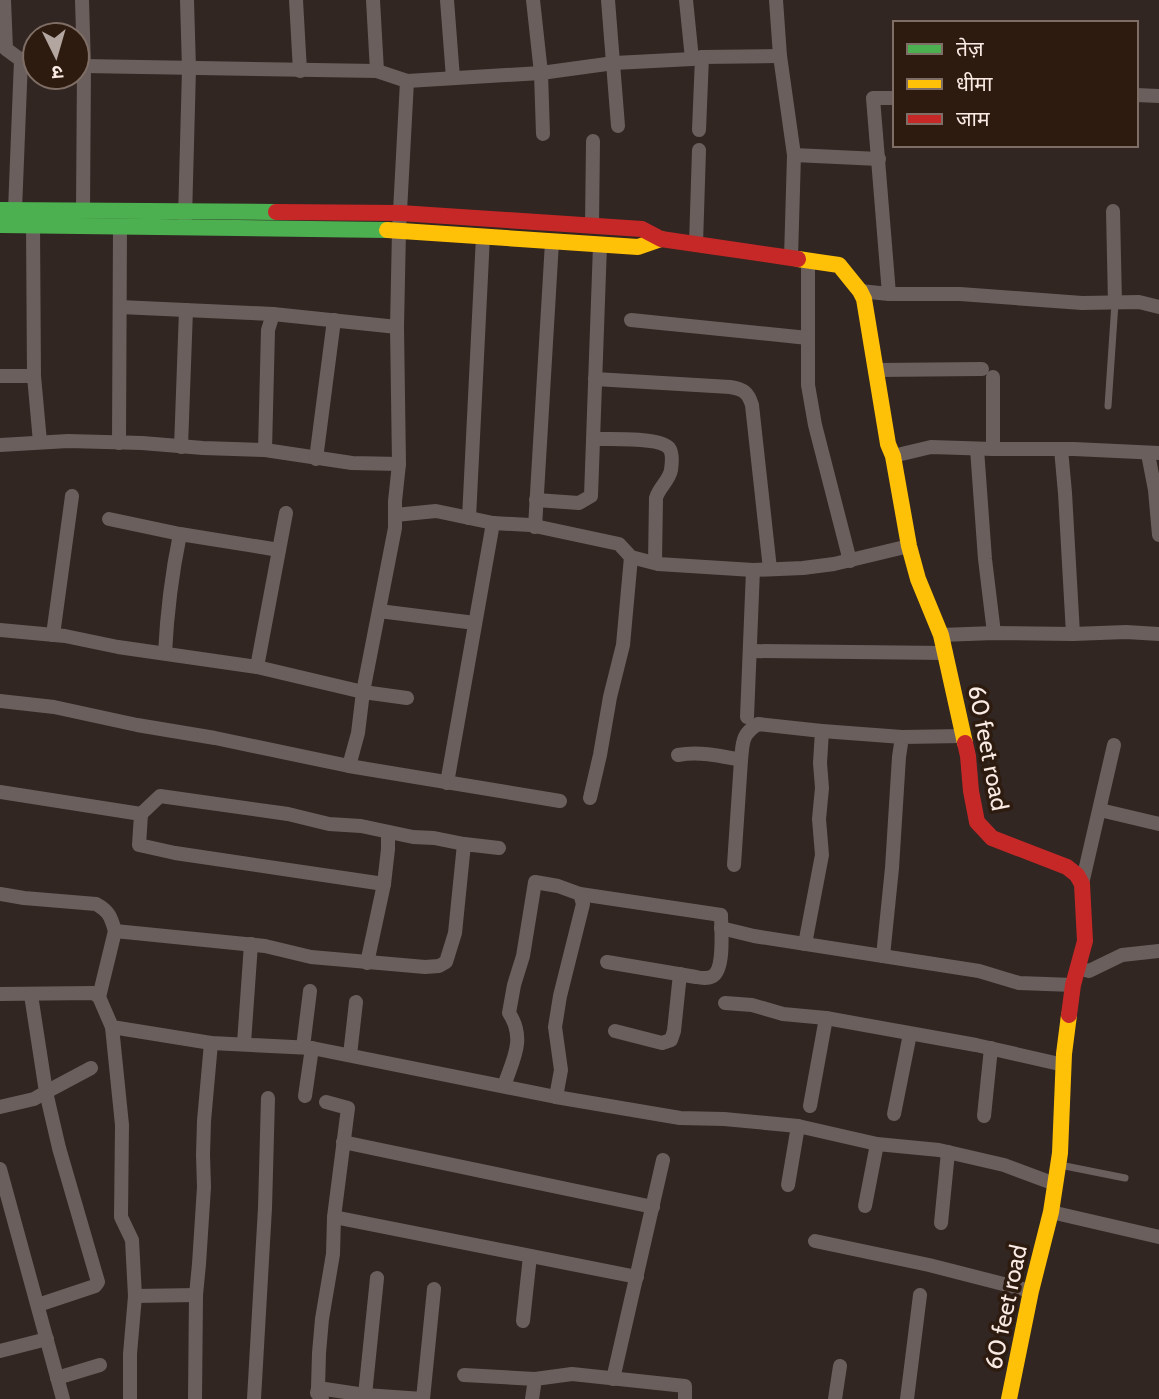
<svg xmlns="http://www.w3.org/2000/svg" width="1159" height="1399" viewBox="0 0 1159 1399" font-family="Cabin,'Noto Sans Devanagari',sans-serif">
<style>
.lines{fill:none;stroke-linecap:round;stroke-linejoin:round}
.lane{stroke:#6a5f5c;stroke-width:7}
.street{stroke:#6a5f5c;stroke-width:14}
.fast{stroke:#4caf50;stroke-width:16}
.slow{stroke:#ffc107;stroke-width:16}
.jam{stroke:#c62828;stroke-width:16}
.labels{text-anchor:middle;stroke-width:7;stroke-linejoin:round;paint-order:stroke}
.street-label{font-size:24px;fill:#f9ebe4;stroke:#2e1b10}
</style>
<rect width="100%" height="100%" fill="#312621"/>
<g class="lines">
<!-- lane -->
<g class="lane">
<path d="M 1108,406 L 1115,303"/>
<path d="M 1060,1165 L 1125,1178"/>
</g>
<!-- street -->
<g class="street">
<path d="M 4,0 L 6,49 L 21,60 L 15,210"/>
<path d="M 82,0 L 84,66 L 83,210"/>
<path d="M 296,0 L 300,71"/>
<path d="M 373,0 L 377,71"/>
<path d="M 447,0 L 453,78"/>
<path d="M 533,0 L 541,73 L 543,134"/>
<path d="M 608,0 L 618,126"/>
<path d="M 686,0 L 692,59"/>
<path d="M 776,0 L 780,56 L 794,155 L 791,258"/>
<path d="M 84,66 L 377,71 L 407,81 L 541,73 L 614,63 L 692,59 L 702,57 L 780,56"/>
<path d="M 1136,95 L 1159,96"/>
<path d="M 699,130 L 702,57"/>
<path d="M 794,155 L 879,159"/>
<path d="M 1113,211 L 1115,303"/>
<path d="M 185,218 L 189,69 L 187,0"/>
<path d="M 33,225 L 34,376 L 40,442"/>
<path d="M 592,226 L 593,141"/>
<path d="M 696,244 L 699,150"/>
<path d="M 808,261 L 808,385 L 815,425 L 850,561"/>
<path d="M 860,291 L 889,294 L 960,294 L 1082,303 L 1139,302 L 1159,307"/>
<path d="M 889,294 L 873,98 L 895,98"/>
<path d="M 120,307 L 273,314 L 397,327"/>
<path d="M 631,320 L 808,338"/>
<path d="M 877,370 L 982,369"/>
<path d="M 0,376 L 34,376"/>
<path d="M 595,379 L 730,387 C 743,389 748,392 752,405 L 770,569"/>
<path d="M 594,439 C 609,439 660,437 669,448 C 673,453 672,463 671,470 C 669,481 659,487 656,498 L 655,563"/>
<path d="M 119,443 L 120,226"/>
<path d="M 0,445 L 68,441 L 142,443 L 203,448 L 265,450 L 352,463 L 399,464"/>
<path d="M 181,447 L 186,310"/>
<path d="M 977,449 L 985,559 L 994,633"/>
<path d="M 993,449 L 993,377"/>
<path d="M 1061,449 L 1065,493 L 1073,634"/>
<path d="M 265,450 L 268,330 L 273,314"/>
<path d="M 1148,454 L 1155,490 L 1159,535"/>
<path d="M 893,456 L 931,447 L 993,449 L 1074,449 L 1159,453"/>
<path d="M 316,459 L 334,320"/>
<path d="M 536,500 L 579,503 L 591,496 L 600,245"/>
<path d="M 395,515 L 436,511 L 493,523 L 530,525 L 619,544 L 631,557 L 658,564 L 753,570 L 803,568 L 834,564 L 909,546"/>
<path d="M 469,518 L 483,236"/>
<path d="M 109,519 L 180,534"/>
<path d="M 535,527 L 552,242"/>
<path d="M 379,611 L 475,623"/>
<path d="M 0,630 L 65,636 L 118,647 L 257,667 L 363,692 L 407,698"/>
<path d="M 53,635 L 72,496"/>
<path d="M 941,635 L 994,633 L 1073,634 L 1126,632 L 1159,634"/>
<path d="M 750,651 L 946,653"/>
<path d="M 165,653 C 167,613 172,573 180,534 L 279,550"/>
<path d="M 257,667 L 286,513"/>
<path d="M 0,701 L 54,707 L 137,725 L 215,738 L 349,766 L 358,733 L 363,692 L 395,528 L 395,501 L 399,464 L 397,327 L 399,230 L 407,81"/>
<path d="M 747,717 L 753,570"/>
<path d="M 678,755 C 699,751 721,756 741,760 C 743,742 741,735 758,724 L 822,731 L 902,737"/>
<path d="M 349,766 L 560,801"/>
<path d="M 447,783 L 493,523"/>
<path d="M 0,792 L 141,814 L 139,845 L 175,853 L 384,884 L 388,849 L 388,832"/>
<path d="M 590,798 L 600,755 L 610,697 L 623,645 L 631,557"/>
<path d="M 1100,810 L 1159,824"/>
<path d="M 141,814 L 160,796 L 288,814 L 329,824 L 361,826 L 413,837 L 434,838 L 464,844"/>
<path d="M 734,865 L 741,760"/>
<path d="M 1082,884 L 1114,745"/>
<path d="M 0,894 L 24,898 L 96,904 C 109,911 111,917 115,931 L 265,946 L 311,957 L 425,967 L 439,966 L 446,962 L 455,933 L 464,844 L 499,848"/>
<path d="M 580,894 L 721,915 C 721,928 725,968 713,976 C 708,979 701,978 696,977 L 607,962"/>
<path d="M 721,928 L 754,936 L 979,971 L 1019,983 L 1073,985"/>
<path d="M 805,944 L 822,855 L 819,819 L 822,788 L 820,763 L 822,731"/>
<path d="M 883,956 L 892,868 L 899,757 L 902,737 L 963,736"/>
<path d="M 367,963 L 384,884"/>
<path d="M 1078,968 L 1089,971 L 1122,955 L 1159,951"/>
<path d="M 0,994 L 93,993 L 99,997 L 112,1027 L 211,1043 L 312,1048 L 556,1097 L 680,1118 L 724,1119 L 798,1126 L 877,1144 L 939,1150 L 1004,1165 L 1055,1184"/>
<path d="M 99,997 L 115,931"/>
<path d="M 725,1003 L 752,1005 L 783,1014 L 826,1018 L 976,1045 L 1064,1065"/>
<path d="M 112,1027 L 122,1125 L 121,1217 L 132,1240 L 135,1296 L 130,1354 L 130,1399"/>
<path d="M 615,1031 L 662,1043 L 671,1040 L 674,1031 L 680,974"/>
<path d="M 244,1043 L 251,944"/>
<path d="M 303,1047 L 310,991"/>
<path d="M 350,1055 L 356,1002"/>
<path d="M 504,1086 C 513,1059 526,1039 509,1013 L 514,985 L 523,956 L 535,882 L 558,886 L 580,894 L 583,904 L 560,996 L 555,1027 L 561,1070 L 556,1097"/>
<path d="M 305,1096 L 312,1048"/>
<path d="M 810,1106 L 826,1018"/>
<path d="M 0,1107 L 34,1099 L 46,1092 L 31,995"/>
<path d="M 894,1114 L 910,1034"/>
<path d="M 984,1116 L 991,1048"/>
<path d="M 343,1142 L 653,1207"/>
<path d="M 0,1169 L 63,1399"/>
<path d="M 788,1185 L 798,1126"/>
<path d="M 865,1206 L 877,1144"/>
<path d="M 1051,1212 L 1159,1237"/>
<path d="M 334,1217 L 637,1277"/>
<path d="M 941,1223 L 948,1152"/>
<path d="M 815,1241 L 929,1265 L 1031,1291"/>
<path d="M 135,1296 L 196,1295"/>
<path d="M 38,1305 L 95,1286 L 98,1282 L 59,1148 L 46,1092 L 91,1068"/>
<path d="M 523,1321 L 530,1256"/>
<path d="M 0,1351 L 47,1339"/>
<path d="M 464,1375 L 535,1379"/>
<path d="M 57,1378 L 100,1365"/>
<path d="M 613,1379 L 663,1160"/>
<path d="M 317,1393 L 318,1388 L 365,1395 L 423,1399"/>
<path d="M 365,1395 L 377,1278"/>
<path d="M 195,1399 L 196,1295 L 199,1264 L 204,1187 L 203,1155 L 204,1121 L 211,1043"/>
<path d="M 254,1399 L 265,1208 L 268,1098"/>
<path d="M 322,1399 L 318,1388 L 319,1353 L 322,1319 L 333,1254 L 334,1217 L 348,1108 L 326,1102"/>
<path d="M 423,1399 L 434,1289"/>
<path d="M 532,1399 L 535,1379 L 572,1374 L 685,1386 L 685,1399"/>
<path d="M 835,1399 L 840,1366"/>
<path d="M 907,1399 L 920,1295"/>
</g>
<!-- fast -->
<g class="fast">
<path d="M 0,210 L 276,212"/>
<path d="M 0,225 L 387,230"/>
</g>
<!-- slow -->
<g class="slow">
<path d="M 387,230 L 638,247 L 661,239"/>
<path d="M 798,259 L 839,265 L 860,291 L 864,299 L 888,444 L 893,456 L 909,546 L 918,579 L 941,635 L 965,743"/>
<path d="M 1009,1399 L 1031,1291 L 1051,1212 L 1060,1153 L 1064,1054 L 1069,1015"/>
</g>
<!-- jam -->
<g class="jam">
<path d="M 276,212 L 400,213 L 642,229 L 661,239 L 798,259"/>
<path d="M 965,743 L 968,756 L 971,791 L 977,822 L 992,838 L 1067,867 L 1077,875 L 1082,884 L 1085,941 L 1073,985 L 1069,1015"/>
</g>
</g>
<g class="labels">
<!-- street labels -->
<g class="street-label">
<text transform="translate(988 748) rotate(79)" y="8">60 feet road</text>
<text transform="translate(1006 1307) rotate(-78)" y="8">60 feet road</text>
</g>
</g>
<!-- legend -->
<rect x="893" y="21" width="245" height="126" fill="#2e1b10" stroke="#7f6e65" stroke-width="2"/>
<rect x="907" y="44" width="35" height="10" fill="#4caf50" stroke="#7f6e65" stroke-width="2"/>
<text x="956" y="56" font-size="21" fill="#f9ebe4">तेज़</text>
<rect x="907" y="79" width="35" height="10" fill="#ffc107" stroke="#7f6e65" stroke-width="2"/>
<text x="956" y="91" font-size="21" fill="#f9ebe4">धीमा</text>
<rect x="907" y="114" width="35" height="10" fill="#c62828" stroke="#7f6e65" stroke-width="2"/>
<text x="956" y="126" font-size="21" fill="#f9ebe4">जाम</text>
<!-- north arrow -->
<g transform="translate(56 56) rotate(175)"><circle r="33" fill="#2e1b10" stroke="#7f6e65" stroke-width="2"/>
<path d="M0-5L12 26L0 18L-12 26Z" fill="#b3a6a0"/>
<text y="-10" font-size="19" font-weight="bold" text-anchor="middle" fill="#f9ebe4">उ</text>
</g>
</svg>
